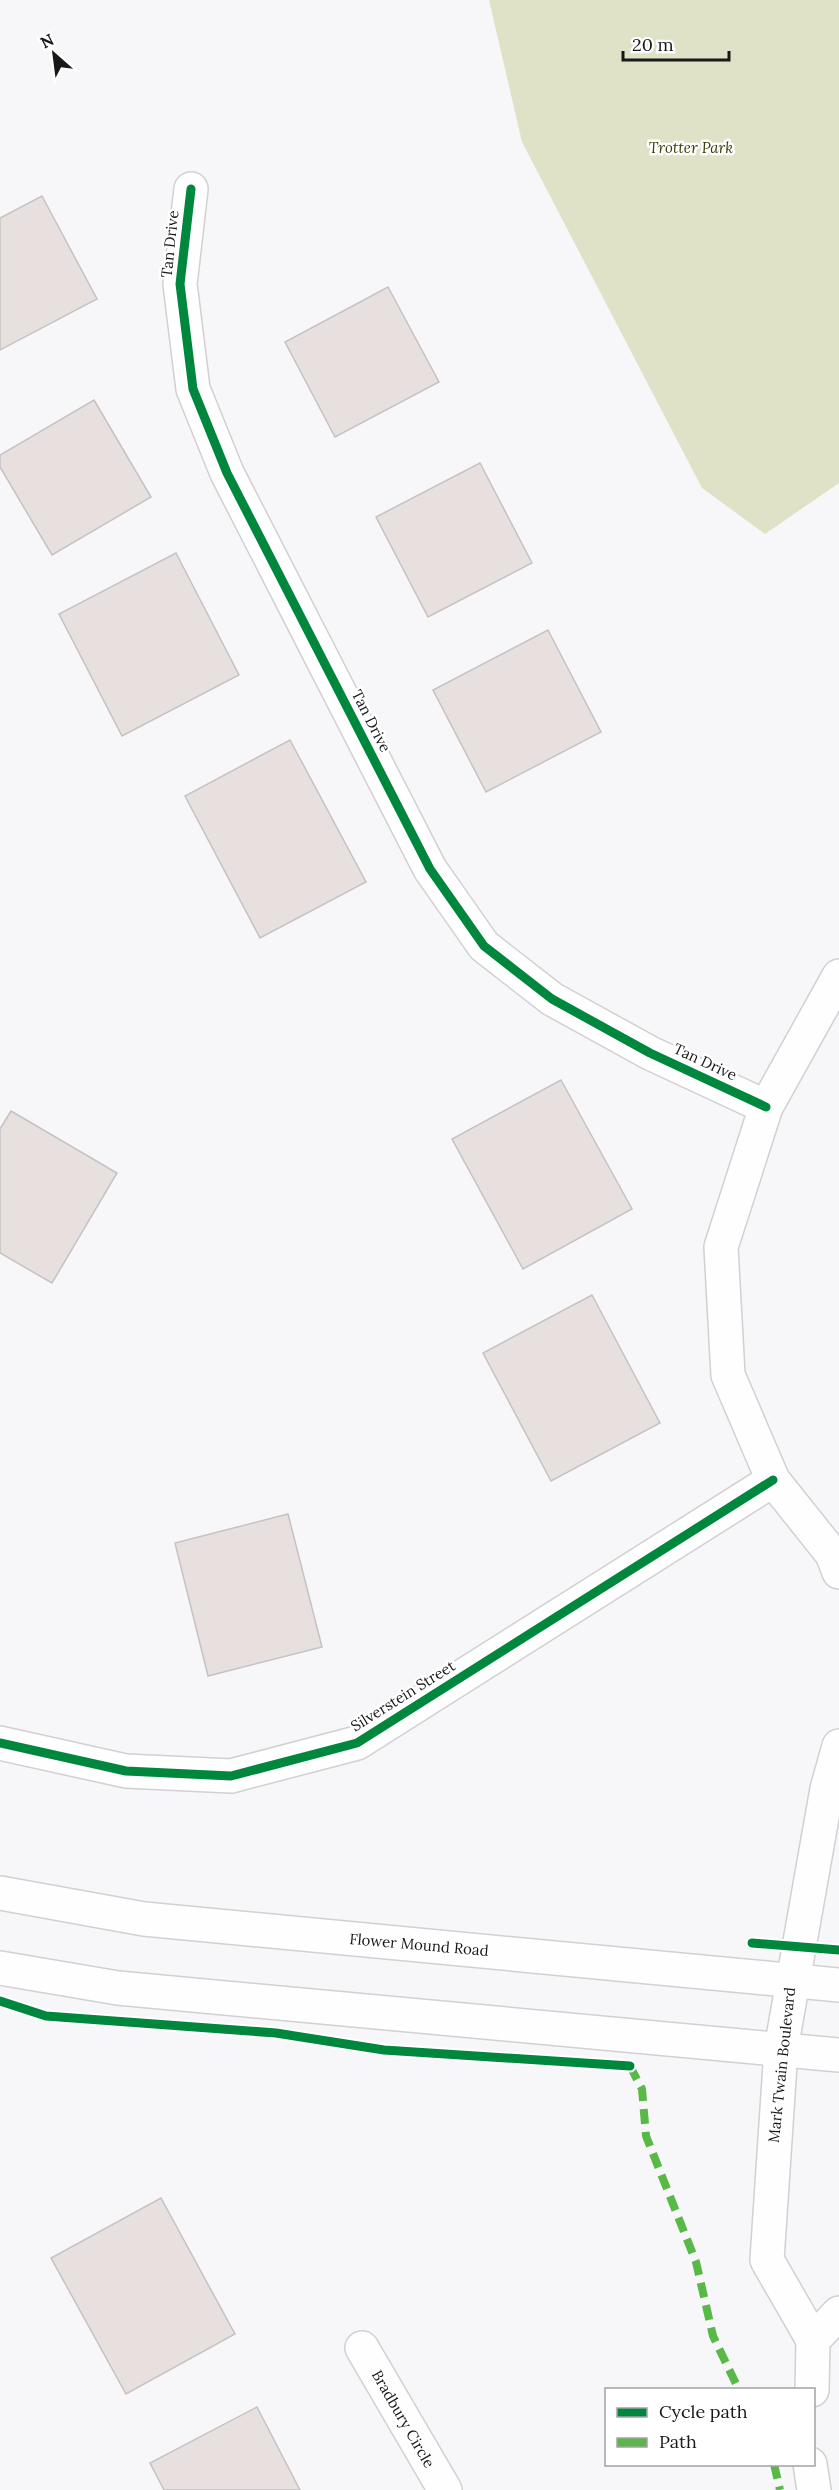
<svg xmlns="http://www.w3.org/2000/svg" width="839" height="2490" viewBox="0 0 839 2490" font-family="Lora,serif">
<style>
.green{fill:#dfe2c6}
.building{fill:#e8dfdf;stroke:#c4c3c4;stroke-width:1.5}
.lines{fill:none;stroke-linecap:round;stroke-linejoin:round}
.street-casing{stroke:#d1d0d2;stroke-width:36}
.secondary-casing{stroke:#d1d0d2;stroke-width:36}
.street{stroke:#fefefe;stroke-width:33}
.secondary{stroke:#fefefe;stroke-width:33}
.quiet{stroke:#58b947;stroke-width:8;stroke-dasharray:15 8;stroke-linecap:butt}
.cycleway-casing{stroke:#fff;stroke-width:13}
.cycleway{stroke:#00873e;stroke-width:9}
.labels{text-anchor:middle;stroke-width:5;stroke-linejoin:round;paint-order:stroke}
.park-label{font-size:15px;font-style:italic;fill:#3c3f08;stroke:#fff}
.street-label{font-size:15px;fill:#191819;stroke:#fff}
</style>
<rect width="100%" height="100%" fill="#f7f6f8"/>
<!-- green -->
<path class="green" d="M 489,0 L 839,0 L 839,483 L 765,534 L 702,488 L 522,142 Z"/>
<!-- building -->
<g class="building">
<path d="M 42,196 L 97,299 L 0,350 L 0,218 Z"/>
<path d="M 388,287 L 439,382 L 335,437 L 285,342 Z"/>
<path d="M 94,400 L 151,497 L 52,555 L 0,467 L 0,455 Z"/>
<path d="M 480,463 L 532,563 L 428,617 L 376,517 Z"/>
<path d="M 176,553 L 239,675 L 122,736 L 59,614 Z"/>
<path d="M 548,630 L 601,732 L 486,792 L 433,690 Z"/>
<path d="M 290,740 L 366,882 L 260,938 L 185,796 Z"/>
<path d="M 561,1080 L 632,1209 L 523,1269 L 452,1139 Z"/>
<path d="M 11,1111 L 117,1173 L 52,1283 L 0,1253 L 0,1129 Z"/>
<path d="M 592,1295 L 660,1423 L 551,1481 L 483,1353 Z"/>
<path d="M 288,1514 L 322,1647 L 208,1676 L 175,1543 Z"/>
<path d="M 161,2198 L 235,2334 L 126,2394 L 51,2258 Z"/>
<path d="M 257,2407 L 300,2490 L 164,2490 L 150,2463 Z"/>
</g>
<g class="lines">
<!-- street casing -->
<g class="street-casing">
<g id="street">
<path d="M 191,189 L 180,284 L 193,389 L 227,473 L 430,869 L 484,946 L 552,999 L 650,1053 L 766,1107"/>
<path d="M 839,976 L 766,1107 L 721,1247 L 728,1375 L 773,1480 L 832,1554 L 839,1572"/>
<path d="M 0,1743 L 126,1771 L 231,1776 L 357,1743 L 773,1480"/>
<path d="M 813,2340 L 839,2313"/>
<path d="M 362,2348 L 445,2490"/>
<path d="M 812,2390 L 813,2340 L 767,2260 L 781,2049 L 827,1789 L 839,1746"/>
<path d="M 810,2464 L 814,2490"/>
</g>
</g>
<!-- secondary casing -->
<g class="secondary-casing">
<g id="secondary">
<path d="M 0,1893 L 144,1919 L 839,1985"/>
<path d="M 0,1968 L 118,1988 L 839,2055"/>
</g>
</g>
<!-- street -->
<use href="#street" class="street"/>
<!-- secondary -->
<use href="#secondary" class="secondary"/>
<!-- quiet -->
<g class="quiet">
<path d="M 630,2066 L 642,2089 L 646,2136 L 696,2262 L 713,2336 L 739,2390"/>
<path d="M 774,2464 L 780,2490"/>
</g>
<!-- cycleway casing -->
<g class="cycleway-casing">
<g id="cycleway">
<path d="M 191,189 L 180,284 L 193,389 L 227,473 L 430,869 L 484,946 L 552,999 L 650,1053 L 766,1107"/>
<path d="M 0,1743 L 126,1771 L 231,1776 L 357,1743 L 773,1480"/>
<path d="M 752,1943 L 839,1950"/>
<path d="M 0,2001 L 46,2016 L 276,2033 L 384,2050 L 630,2066"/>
</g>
</g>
<!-- cycleway -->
<use href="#cycleway" class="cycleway"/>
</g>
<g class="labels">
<!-- park labels -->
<g class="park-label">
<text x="691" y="153">Trotter Park</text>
</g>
<!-- street labels -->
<g class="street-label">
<text transform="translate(170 244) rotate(-84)" y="5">Tan Drive</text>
<text transform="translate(371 721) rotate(63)" y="5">Tan Drive</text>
<text transform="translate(705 1062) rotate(25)" y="5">Tan Drive</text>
<text transform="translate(403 1696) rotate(-32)" y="5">Silverstein Street</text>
<text transform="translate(419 1945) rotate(5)" y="5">Flower Mound Road</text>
<text transform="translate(782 2065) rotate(-84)" y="5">Mark Twain Boulevard</text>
<text transform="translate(403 2419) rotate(60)" y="5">Bradbury Circle</text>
</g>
</g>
<!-- legend -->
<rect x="605" y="2388" width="210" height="78" fill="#ffffff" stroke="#a3a3a3" stroke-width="1.5"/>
<rect x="617" y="2408" width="30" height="9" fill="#00873e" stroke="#a3a3a3" stroke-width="1.5"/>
<text x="659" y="2418" font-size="18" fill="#191819">Cycle path</text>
<rect x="617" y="2438" width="30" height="9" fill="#58b947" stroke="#a3a3a3" stroke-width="1.5"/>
<text x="659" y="2448" font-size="18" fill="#191819">Path</text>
<!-- north arrow -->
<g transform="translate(54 54) rotate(332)" stroke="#ffffff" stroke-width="4.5" paint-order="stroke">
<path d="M0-4.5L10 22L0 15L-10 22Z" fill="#191819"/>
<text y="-9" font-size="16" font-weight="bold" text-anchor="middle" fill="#191819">N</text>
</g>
<!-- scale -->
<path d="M623 51v9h106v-9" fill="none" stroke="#191819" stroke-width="3"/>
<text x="632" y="51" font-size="18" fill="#191819" stroke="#ffffff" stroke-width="4.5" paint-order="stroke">20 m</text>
</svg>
